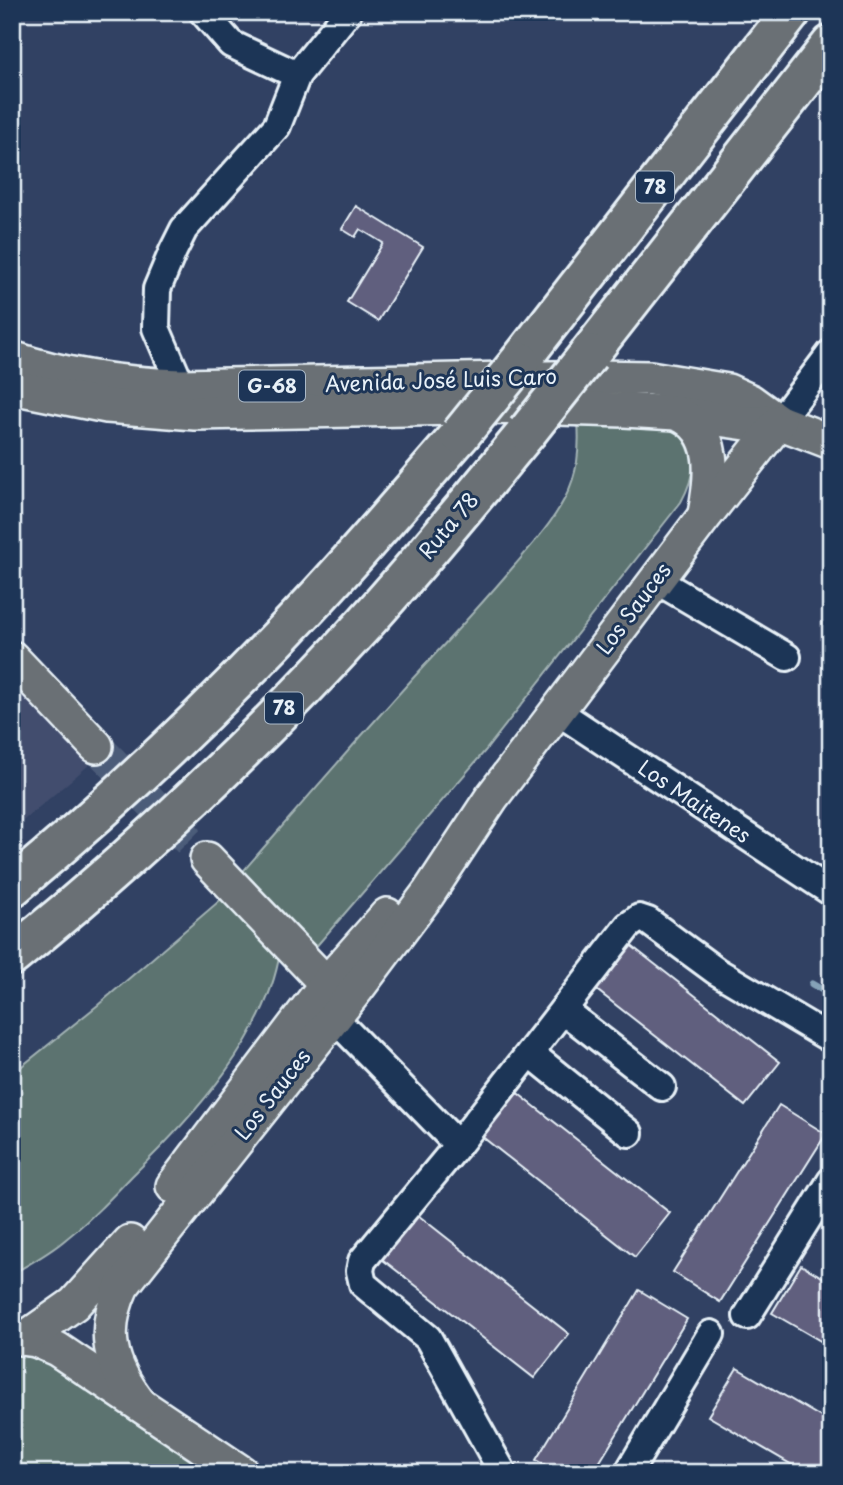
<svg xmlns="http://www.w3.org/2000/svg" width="843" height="1485" viewBox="0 0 843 1485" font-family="'Playpen Sans',sans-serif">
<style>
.built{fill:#424d6e}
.green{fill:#5c7370;stroke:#a2b2b4;stroke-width:2}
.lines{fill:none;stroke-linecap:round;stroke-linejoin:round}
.stream{stroke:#85a2b7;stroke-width:7}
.building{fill:#615e7e;stroke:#e8f1f8;stroke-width:2}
.major-tunnel{stroke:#4c5b79;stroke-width:33;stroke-dasharray:33 17;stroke-linecap:butt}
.minor-casing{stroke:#e8f1f8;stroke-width:32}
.major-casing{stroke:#e8f1f8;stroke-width:38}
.highway-casing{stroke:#e8f1f8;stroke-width:44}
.minor{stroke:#1d3557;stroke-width:26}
.major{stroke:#6a7074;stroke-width:33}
.highway{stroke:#6a7074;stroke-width:38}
.highway-bridge-casing{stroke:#e8f1f8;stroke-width:44;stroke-linecap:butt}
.highway-bridge{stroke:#6a7074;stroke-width:38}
.labels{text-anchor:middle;stroke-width:6;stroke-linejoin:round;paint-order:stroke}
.shield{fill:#1d3557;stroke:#abb9c8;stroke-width:2}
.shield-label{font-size:19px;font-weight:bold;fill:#e8f1f8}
.street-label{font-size:21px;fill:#e8f1f8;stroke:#1d3557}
</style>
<rect width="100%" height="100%" fill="#314163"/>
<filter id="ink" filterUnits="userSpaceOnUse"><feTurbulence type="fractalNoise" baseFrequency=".0143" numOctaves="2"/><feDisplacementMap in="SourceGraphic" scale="14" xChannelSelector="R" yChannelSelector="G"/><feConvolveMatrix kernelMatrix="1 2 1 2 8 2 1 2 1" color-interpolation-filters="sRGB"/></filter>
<g filter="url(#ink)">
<!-- built -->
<path class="built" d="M 12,684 L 89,765 L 12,830 Z"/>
<!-- green -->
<g class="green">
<path d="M 578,421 L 676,429 C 697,454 697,473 681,502 L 485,751 L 314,949 L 238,877 C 300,806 361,735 425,665 C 455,633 485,600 514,566 C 532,545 552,523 565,498 C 578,473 580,449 578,421 Z"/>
<path d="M 225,896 L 280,952 C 267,1037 192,1118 132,1176 C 111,1198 90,1220 66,1239 C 50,1253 31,1263 12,1274 L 12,1074 L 98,1005 Z"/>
<path d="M 19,1354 L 43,1361 L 209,1473 L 12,1473 L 12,1355 Z"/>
</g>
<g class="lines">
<!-- stream -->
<path class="stream" d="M 812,984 L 831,995"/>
</g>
<!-- building -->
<g class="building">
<path d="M 356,206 L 423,247 L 378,321 L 347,302 L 383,243 L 360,229 L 355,237 L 342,229 Z"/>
<path d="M 624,940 L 780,1062 L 745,1106 L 589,984 Z"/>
<path d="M 515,1091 L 670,1213 L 635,1257 L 480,1135 Z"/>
<path d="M 779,1105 L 826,1134 L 720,1302 L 673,1272 Z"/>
<path d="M 414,1212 L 569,1334 L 534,1378 L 378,1256 Z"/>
<path d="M 801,1265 L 831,1282 L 831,1347 L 772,1313 Z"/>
<path d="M 639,1290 L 687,1319 L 593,1473 L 557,1473 L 536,1460 Z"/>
<path d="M 737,1368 L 831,1423 L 831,1473 L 806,1473 L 708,1416 Z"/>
</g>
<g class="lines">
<!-- major-tunnel -->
<path class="major-tunnel" d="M 96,746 L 207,859"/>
<!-- minor casing -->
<g class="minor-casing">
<g id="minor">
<path d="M 203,12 L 231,44 L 297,75"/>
<path d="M 181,386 L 156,328 L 157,289 L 173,251 L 184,229 L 277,126 L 297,75 L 348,12"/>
<path d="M 779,422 L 831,353"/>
<path d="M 656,580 L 787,657"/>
<path d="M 557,711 L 831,892"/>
<path d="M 563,1010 L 662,1087"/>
<path d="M 334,1018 L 458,1145"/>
<path d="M 530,1053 L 629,1133"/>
<path d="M 747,1316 L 831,1181"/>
<path d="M 503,1473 L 428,1338 L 363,1284 L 360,1271 L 362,1261 L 458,1145 L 628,926 L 639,918 L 648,921 L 716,971 L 831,1039"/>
<path d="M 628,1473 L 711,1334"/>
</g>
</g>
<!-- major casing -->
<g class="major-casing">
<g id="major">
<path d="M 12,358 C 67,377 124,384 181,386 L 597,377 L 650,378 L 728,391 L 750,401 L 779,422 L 831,442"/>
<path d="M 12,387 L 107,406 L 195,413 L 523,407 L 624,410 L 676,413 L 746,423 L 779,422"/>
<path d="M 676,413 C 719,429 712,478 705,514"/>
<path d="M 12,658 L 96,746"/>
<path d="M 207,859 L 316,973 L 334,988 L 347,990"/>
<path d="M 173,1186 L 327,983 L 387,915"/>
<path d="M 12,1337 L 36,1340 L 57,1349 L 242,1473"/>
<path d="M 27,1337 L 74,1304 L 130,1242"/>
<path d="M 139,1403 C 109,1364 101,1331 122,1286 L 356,990 L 428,894 L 492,797 L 704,517 L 779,422"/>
</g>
</g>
<!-- highway casing -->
<g class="highway-casing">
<g id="highway">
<path d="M 589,354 L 831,45"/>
<path d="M 520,361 L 791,12"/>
<path d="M 12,887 C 117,800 216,705 309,606 C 361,551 410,492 460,435"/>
<path d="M 12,956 C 138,854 257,742 366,622 C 422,560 474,496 527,432"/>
</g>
</g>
<!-- minor -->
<use href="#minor" class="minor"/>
<!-- major -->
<use href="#major" class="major"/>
<!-- highway -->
<use href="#highway" class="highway"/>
<!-- highway-bridge casing -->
<g class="highway-bridge-casing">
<g id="highway-bridge">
<path d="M 527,432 L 589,354"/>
<path d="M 460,435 L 520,361"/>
</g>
</g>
<!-- highway-bridge -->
<use href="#highway-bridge" class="highway-bridge"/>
</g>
</g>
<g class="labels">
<!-- shield labels -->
<g class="shield">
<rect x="636" y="171.5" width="38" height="31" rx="5"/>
<rect x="239" y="370.5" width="66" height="31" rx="5"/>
<rect x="265" y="692.5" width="38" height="31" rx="5"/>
</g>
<g class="shield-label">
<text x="655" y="194">78</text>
<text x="272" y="393">G-68</text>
<text x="284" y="715">78</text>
</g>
<!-- street labels -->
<g class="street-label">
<text transform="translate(441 381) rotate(-2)" y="7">Avenida José Luis Caro</text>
<text transform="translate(449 526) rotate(-50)" y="7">Ruta 78</text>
<text transform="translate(634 609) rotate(-53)" y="7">Los Sauces</text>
<text transform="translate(694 802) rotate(34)" y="7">Los Maitenes</text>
<text transform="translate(273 1095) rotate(-52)" y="7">Los Sauces</text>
</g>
</g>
<!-- margin -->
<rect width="843" height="1485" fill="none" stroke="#1d3557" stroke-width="42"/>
<rect x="21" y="21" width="801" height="1443" fill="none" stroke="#e8f1f8" stroke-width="2.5" filter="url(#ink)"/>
</svg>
